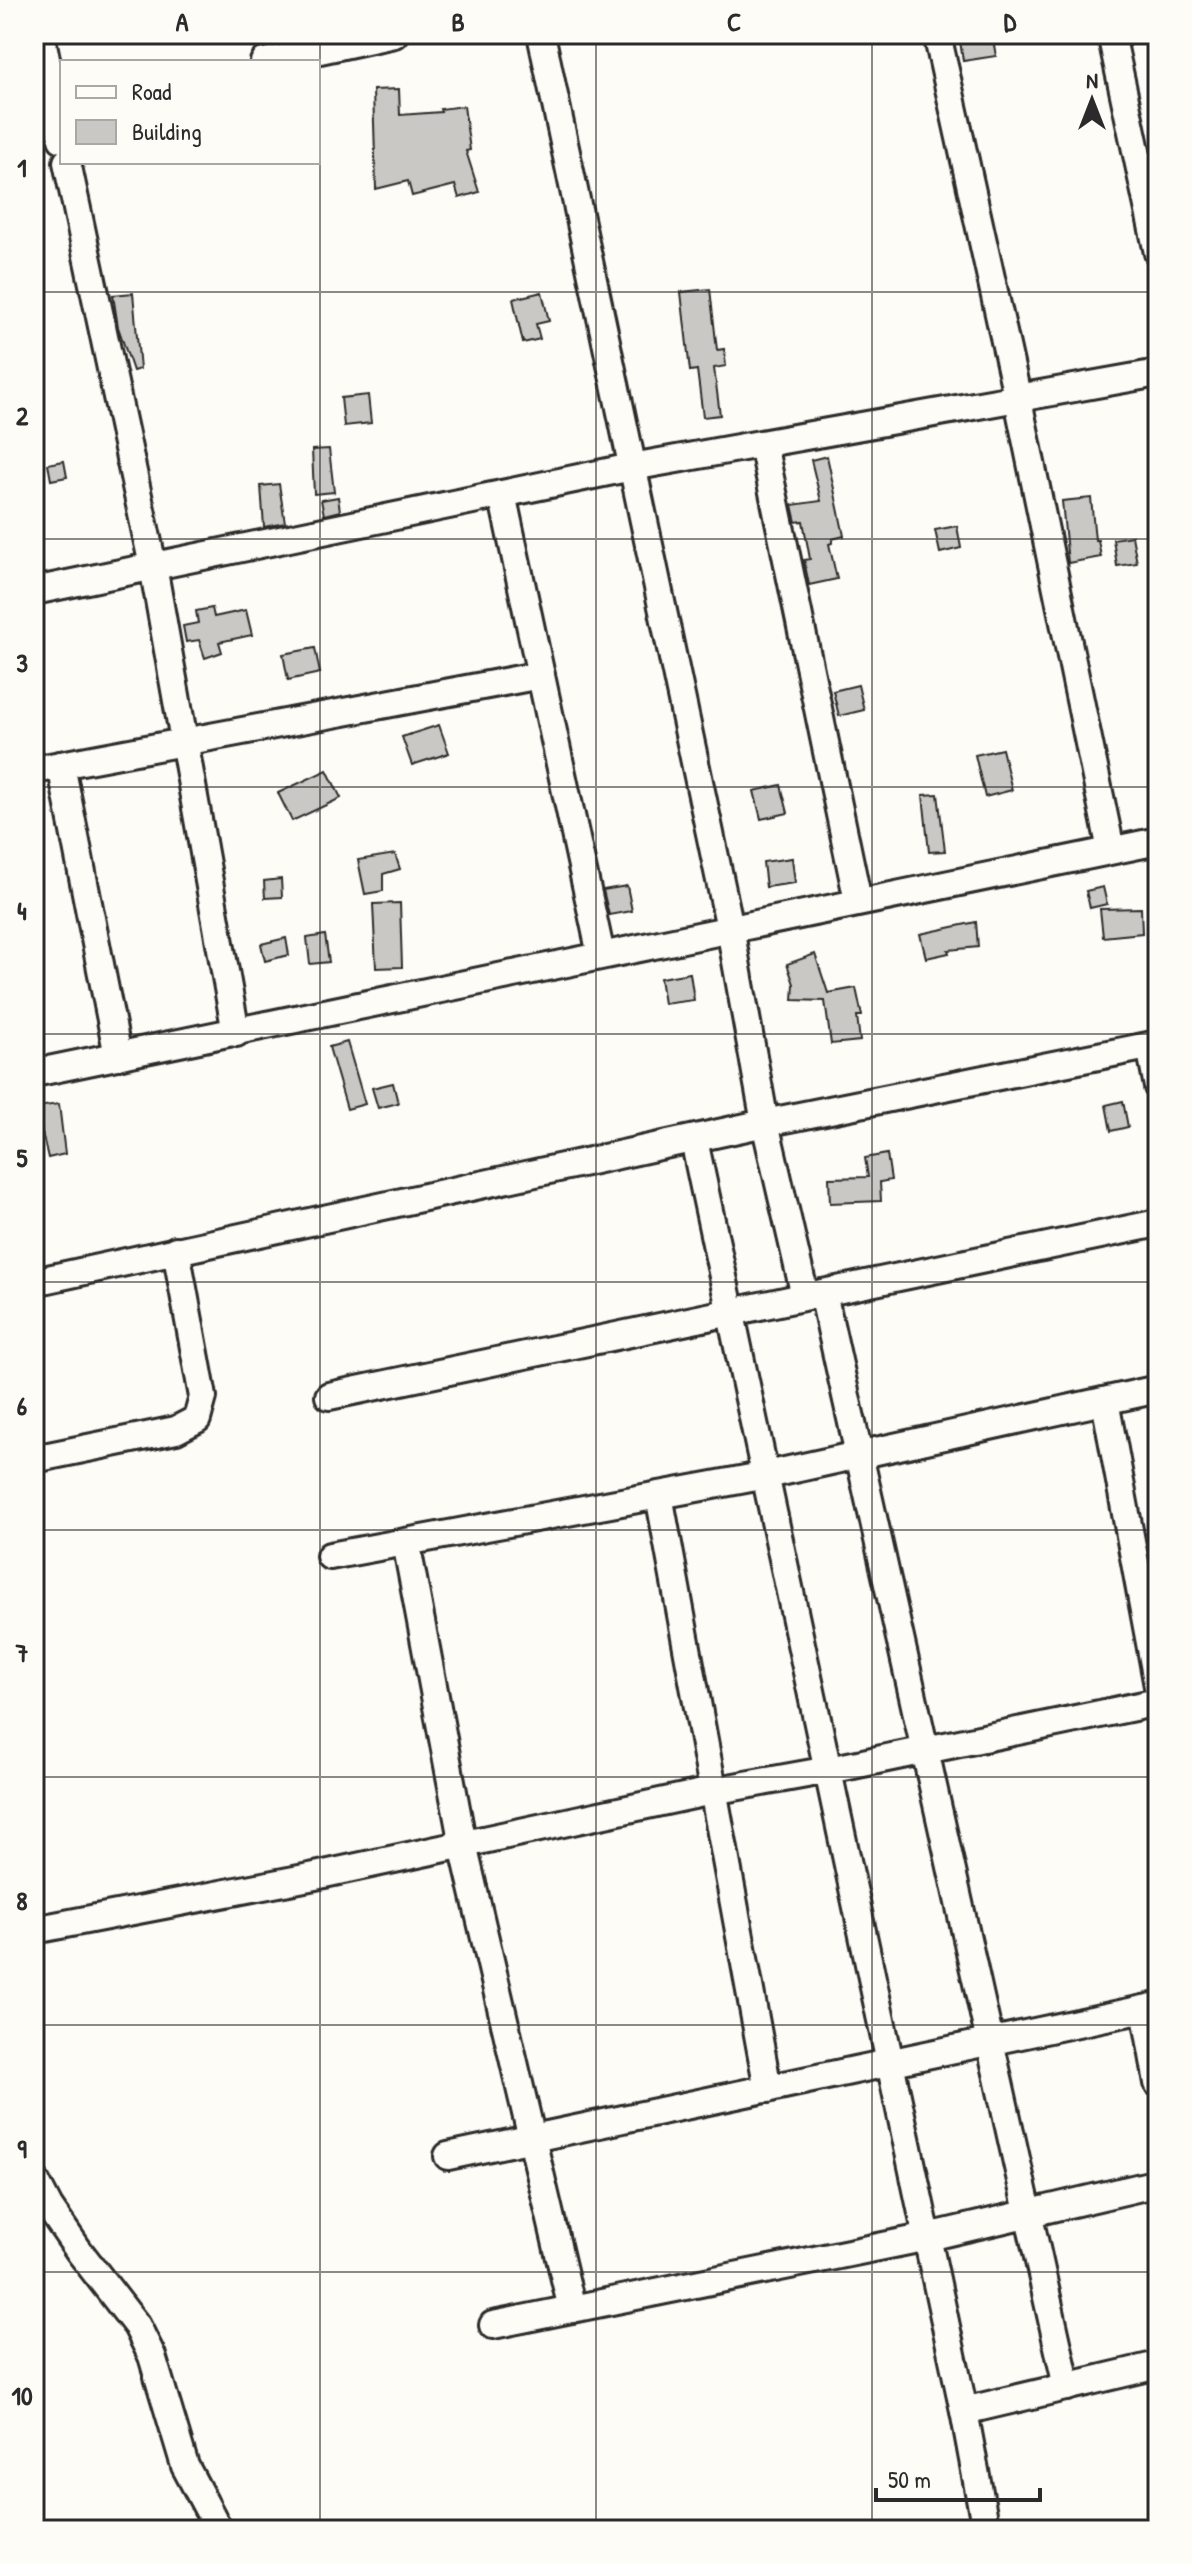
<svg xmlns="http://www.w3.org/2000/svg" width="1192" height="2564" viewBox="0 0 1192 2564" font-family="'Patrick Hand',sans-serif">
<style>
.building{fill:#c9c8c4;stroke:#2b2b2b;stroke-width:2}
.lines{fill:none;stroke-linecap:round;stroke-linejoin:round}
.street-casing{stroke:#2b2b2b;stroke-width:32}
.street{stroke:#fdfcf7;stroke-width:26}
.grid{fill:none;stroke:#2b2b2b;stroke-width:2;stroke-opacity:0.55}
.neatline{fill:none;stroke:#2b2b2b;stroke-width:3}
.grid-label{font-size:26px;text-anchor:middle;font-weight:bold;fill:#2b2b2b}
</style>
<rect width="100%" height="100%" fill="#fdfcf7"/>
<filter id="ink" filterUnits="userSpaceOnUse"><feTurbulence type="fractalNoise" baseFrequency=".0125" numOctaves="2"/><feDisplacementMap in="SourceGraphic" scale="16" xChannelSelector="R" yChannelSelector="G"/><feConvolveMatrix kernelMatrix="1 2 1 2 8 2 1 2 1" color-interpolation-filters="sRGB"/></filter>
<g filter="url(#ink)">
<!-- building -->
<g class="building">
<path d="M 959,34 L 992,34 L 996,56 L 963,61 Z"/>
<path d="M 399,89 L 400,115 L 441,112 L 440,109 L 464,106 L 470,150 L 466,151 L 479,192 L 459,198 L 455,185 L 412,196 L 408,181 L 376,189 L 373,90 Z"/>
<path d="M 710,289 L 717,350 L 724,349 L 726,366 L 714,368 L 720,415 L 703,417 L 697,370 L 690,371 L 681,292 Z"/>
<path d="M 542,292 L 549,321 L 536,324 L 540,339 L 523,343 L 513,299 Z"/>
<path d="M 133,293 L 140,369 L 133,371 L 118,327 L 113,295 Z"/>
<path d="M 368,395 L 371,423 L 344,426 L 341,398 Z"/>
<path d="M 329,449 L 334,492 L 314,494 L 312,450 Z"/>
<path d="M 827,456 L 844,536 L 832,539 L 832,543 L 829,544 L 837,579 L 809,585 L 804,560 L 810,559 L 803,521 L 796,522 L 792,505 L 821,501 L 811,460 Z"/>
<path d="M 64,461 L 67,477 L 51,480 L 48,464 Z"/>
<path d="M 279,484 L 285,523 L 264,527 L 261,486 Z"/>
<path d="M 338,497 L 340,511 L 324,515 L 321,500 Z"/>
<path d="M 1091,498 L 1095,540 L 1098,540 L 1101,557 L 1068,563 L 1062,501 Z"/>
<path d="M 957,526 L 961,548 L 940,553 L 935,530 Z"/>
<path d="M 1132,536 L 1137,563 L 1117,566 L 1113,539 Z"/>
<path d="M 212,608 L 214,617 L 246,610 L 252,635 L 219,642 L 222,652 L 205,658 L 199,640 L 186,642 L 183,626 L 198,623 L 196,611 Z"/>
<path d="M 315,648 L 320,673 L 288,680 L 283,654 Z"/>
<path d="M 858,685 L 864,710 L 839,716 L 833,691 Z"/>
<path d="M 439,725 L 449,753 L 412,765 L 402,737 Z"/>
<path d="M 1002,749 L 1012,790 L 985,797 L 975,755 Z"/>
<path d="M 327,770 L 341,798 L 292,821 L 278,793 Z"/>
<path d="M 781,785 L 788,813 L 761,819 L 754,791 Z"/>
<path d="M 938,794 L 945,851 L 929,852 L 923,795 Z"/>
<path d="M 395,854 L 400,869 L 383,874 L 383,891 L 365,894 L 358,860 Z"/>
<path d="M 792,858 L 795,883 L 766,887 L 763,862 Z"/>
<path d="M 281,879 L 282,897 L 265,898 L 264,881 Z"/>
<path d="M 627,886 L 632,911 L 609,915 L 603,890 Z"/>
<path d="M 1103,887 L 1107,904 L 1090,908 L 1086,891 Z"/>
<path d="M 400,903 L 402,967 L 376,968 L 373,904 Z"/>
<path d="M 1141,908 L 1142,933 L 1103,937 L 1100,909 Z"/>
<path d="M 976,922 L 978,947 L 948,950 L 949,953 L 926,958 L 920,934 Z"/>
<path d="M 325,935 L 329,962 L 310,964 L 307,938 Z"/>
<path d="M 286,938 L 289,955 L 265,961 L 261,944 Z"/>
<path d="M 815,954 L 828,993 L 856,988 L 862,1016 L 857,1016 L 860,1041 L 831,1044 L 825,1001 L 793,1000 L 794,984 L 787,964 Z"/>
<path d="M 690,973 L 694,1000 L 664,1004 L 660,978 Z"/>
<path d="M 347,1042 L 365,1104 L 347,1109 L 329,1047 Z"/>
<path d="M 393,1083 L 398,1103 L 378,1108 L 372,1088 Z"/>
<path d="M 1123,1101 L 1128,1127 L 1111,1131 L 1106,1105 Z"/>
<path d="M 59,1104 L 65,1154 L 48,1158 L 36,1107 Z"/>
<path d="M 887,1154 L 891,1180 L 880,1182 L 881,1201 L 830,1203 L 829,1178 L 868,1177 L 865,1158 Z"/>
</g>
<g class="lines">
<!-- street casing -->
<g class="street-casing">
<g id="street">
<path d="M 41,34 L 62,139"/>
<path d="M 541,34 L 730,928 L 765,1123 L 805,1296"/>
<path d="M 937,34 L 1018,400 L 1111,850"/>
<path d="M 1111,34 L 1158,253"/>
<path d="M 264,62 L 394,34"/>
<path d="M 67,162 L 153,566 L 236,1033"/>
<path d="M 763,444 L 858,901"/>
<path d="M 502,494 L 601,955"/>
<path d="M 34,591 L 632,467 L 1158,373"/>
<path d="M 61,765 L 118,1056"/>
<path d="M 34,770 L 541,675"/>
<path d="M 1150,1046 L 1158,1087"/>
<path d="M 34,1073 L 1158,841"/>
<path d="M 694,1140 L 964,2411 L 986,2530"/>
<path d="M 34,1282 L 765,1123 L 1158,1044"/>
<path d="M 823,1293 L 1067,2387"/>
<path d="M 329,1396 L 1158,1223"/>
<path d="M 1105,1401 L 1158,1686"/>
<path d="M 34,1459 L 176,1430 L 197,1419 L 203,1397 L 176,1250"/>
<path d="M 659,1495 L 768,2089"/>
<path d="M 406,1542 L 463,1845 L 572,2309"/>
<path d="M 330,1556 L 767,1475 L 1158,1389"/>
<path d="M 34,1930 L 315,1876 L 712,1791 L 829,1770 L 1158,1702"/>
<path d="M 1145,2009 L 1158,2083"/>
<path d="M 448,2156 L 1158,2006"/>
<path d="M 34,2178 L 49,2207 L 79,2251 L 137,2326 L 152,2356 L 185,2466 L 219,2530"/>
<path d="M 493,2325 L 928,2237 L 1158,2183"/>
<path d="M 964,2411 L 1158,2365"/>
</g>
</g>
<!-- street -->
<use href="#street" class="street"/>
</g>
</g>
<!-- grid -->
<path class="grid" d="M 320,34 L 320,2530M 596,34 L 596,2530M 872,34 L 872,2530M 34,292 L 1158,292M 34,539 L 1158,539M 34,787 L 1158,787M 34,1034 L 1158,1034M 34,1282 L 1158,1282M 34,1530 L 1158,1530M 34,1777 L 1158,1777M 34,2025 L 1158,2025M 34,2272 L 1158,2272"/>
<!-- margin -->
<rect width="1192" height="2564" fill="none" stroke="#fdfcf7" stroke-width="88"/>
<!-- legend -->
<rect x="60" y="60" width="260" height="104" fill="#fdfcf7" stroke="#a9a8a5" stroke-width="2"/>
<rect x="76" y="86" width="40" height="12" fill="#fdfcf7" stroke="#a9a8a5" stroke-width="2"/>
<text x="132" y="100" font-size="24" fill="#2b2b2b">Road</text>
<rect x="76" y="120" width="40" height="24" fill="#c9c8c4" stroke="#a9a8a5" stroke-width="2"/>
<text x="132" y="140" font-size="24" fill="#2b2b2b">Building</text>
<!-- north arrow -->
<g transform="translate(1092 100)" stroke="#fdfcf7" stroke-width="6" paint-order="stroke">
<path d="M0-6L14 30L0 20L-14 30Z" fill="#2b2b2b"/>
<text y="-12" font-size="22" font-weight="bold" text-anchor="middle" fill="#2b2b2b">N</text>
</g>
<!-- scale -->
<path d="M876 2488v12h164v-12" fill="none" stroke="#2b2b2b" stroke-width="4"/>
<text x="888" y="2488" font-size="24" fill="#2b2b2b" stroke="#fdfcf7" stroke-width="6" paint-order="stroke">50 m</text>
<rect x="44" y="44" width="1104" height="2476" class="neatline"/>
<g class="grid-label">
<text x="182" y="31">A</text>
<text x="458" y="31">B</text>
<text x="734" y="31">C</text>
<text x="1010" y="31">D</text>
<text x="22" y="177">1</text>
<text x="22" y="425">2</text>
<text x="22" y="672">3</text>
<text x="22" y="920">4</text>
<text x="22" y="1167">5</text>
<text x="22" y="1415">6</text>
<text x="22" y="1662">7</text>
<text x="22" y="1910">8</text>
<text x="22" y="2158">9</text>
<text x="22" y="2405">10</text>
</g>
</svg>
